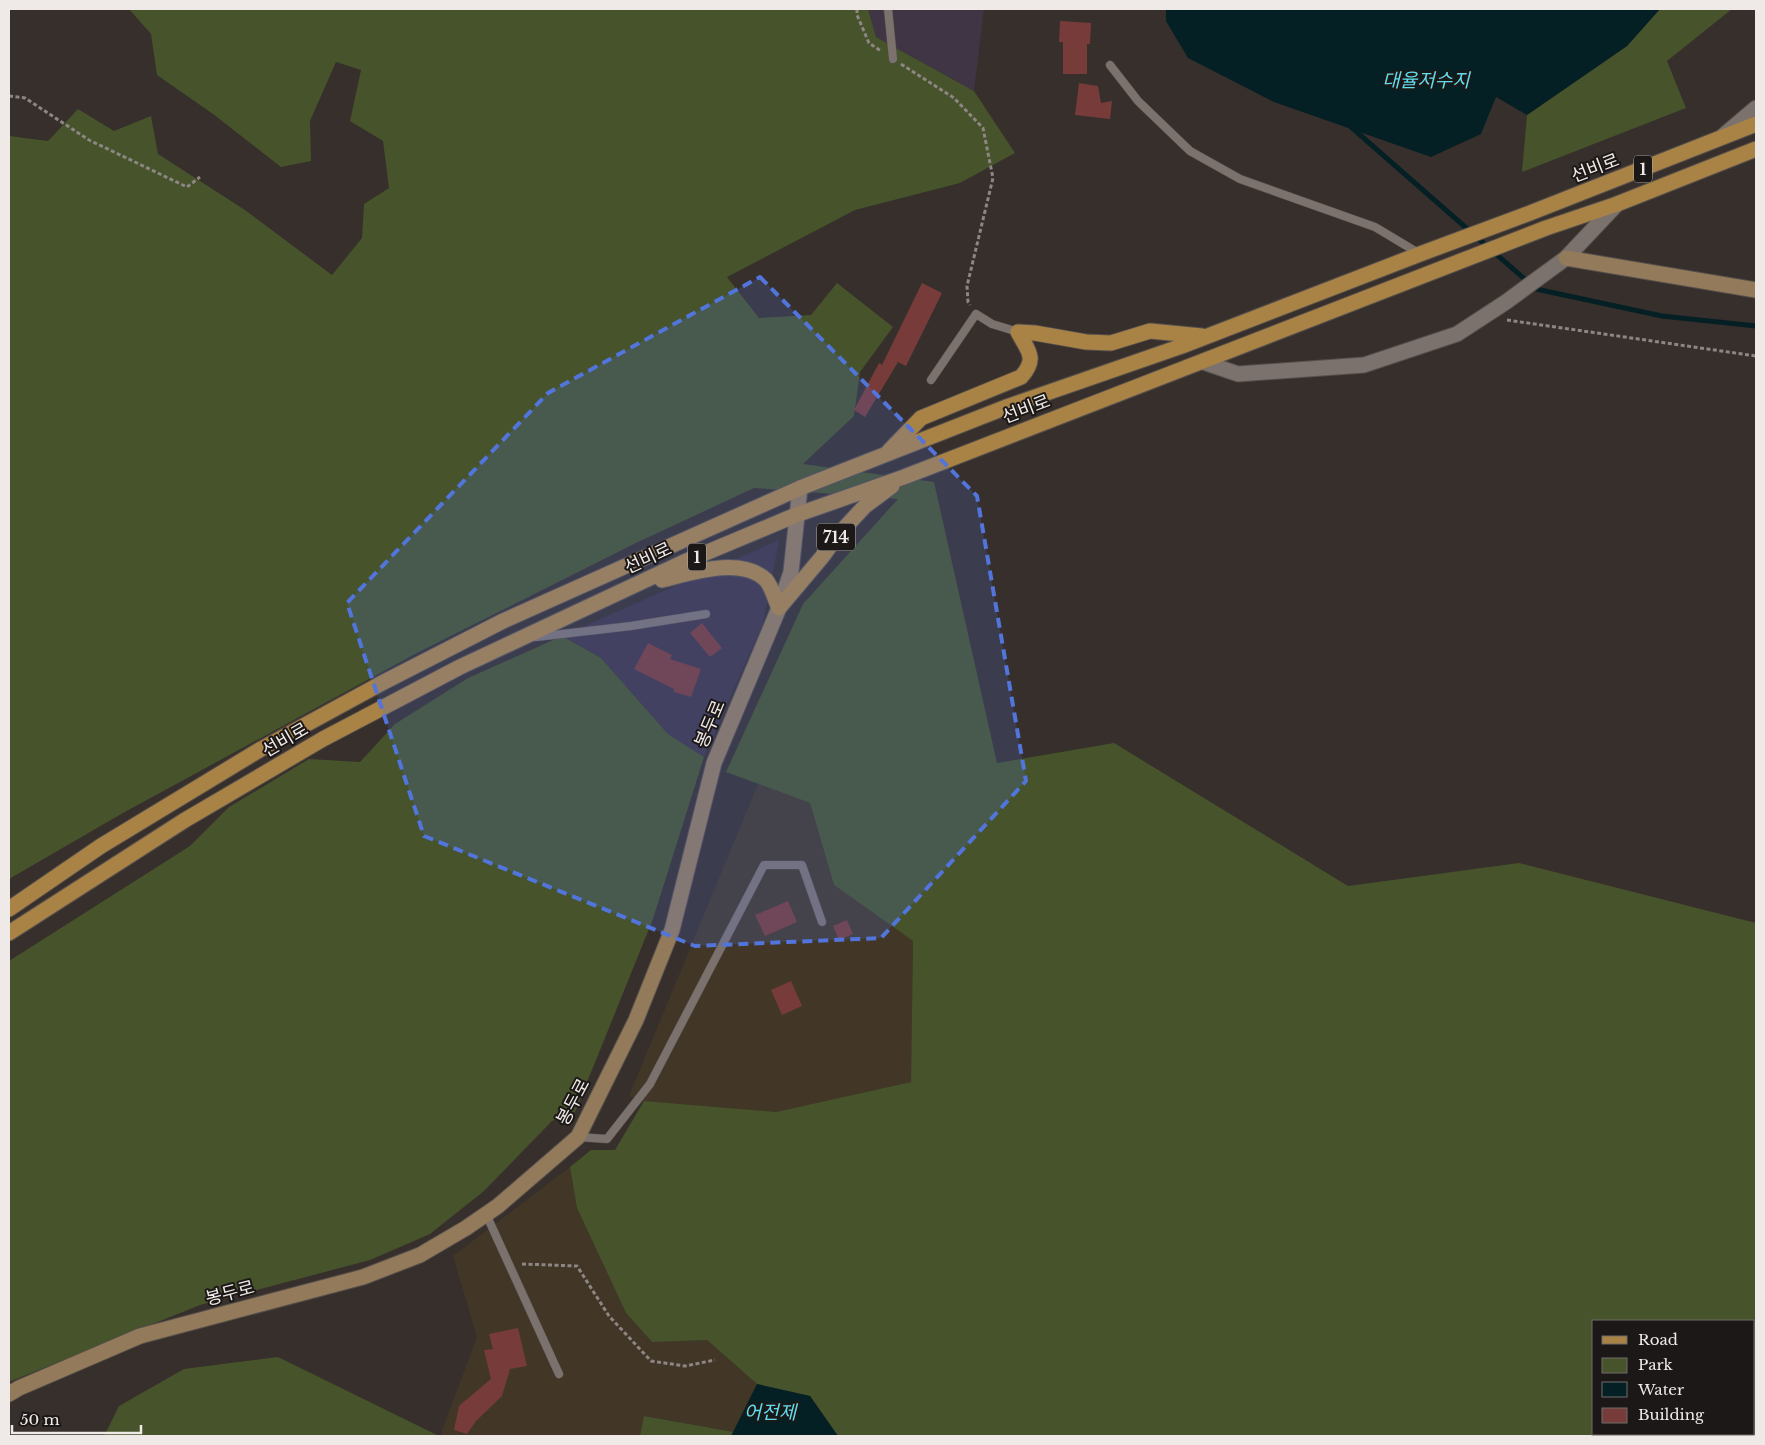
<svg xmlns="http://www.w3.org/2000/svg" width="1765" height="1445" viewBox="0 0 1765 1445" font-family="'Libre Baskerville','Noto Sans KR',serif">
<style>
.commercial{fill:#3f3544}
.industrial{fill:#423727}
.green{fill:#46532b;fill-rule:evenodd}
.water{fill:#052024}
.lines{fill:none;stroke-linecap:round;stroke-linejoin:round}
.stream{stroke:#052024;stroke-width:5}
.building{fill:#773c39}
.lane-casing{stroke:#554f4b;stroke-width:9}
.street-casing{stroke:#554f4b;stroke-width:17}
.secondary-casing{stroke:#554f4b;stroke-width:17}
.primary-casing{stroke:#554f4b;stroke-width:17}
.path{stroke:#8d8683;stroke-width:3;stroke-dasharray:4 2.5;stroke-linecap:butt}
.lane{stroke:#7b726e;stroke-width:8}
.street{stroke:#7b726e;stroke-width:15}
.secondary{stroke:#927a5a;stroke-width:15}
.primary{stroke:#a98245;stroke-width:15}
.marked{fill:#5275dc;fill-opacity:0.2;stroke:#5275dc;stroke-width:4;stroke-dasharray:10 6;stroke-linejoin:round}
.labels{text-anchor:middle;stroke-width:4;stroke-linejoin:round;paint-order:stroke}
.shield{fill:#1c1817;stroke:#b0aba9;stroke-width:1}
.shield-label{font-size:16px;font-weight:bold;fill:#efeae7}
.street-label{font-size:18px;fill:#efeae7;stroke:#1c1817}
.water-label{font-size:19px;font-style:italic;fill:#5edeed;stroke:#1c1817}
</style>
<rect width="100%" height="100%" fill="#372f2c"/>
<!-- commercial -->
<g class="commercial">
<path d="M 868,9 L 984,9 L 974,91 L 876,37 Z"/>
<path d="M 779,540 L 763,623 L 704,757 L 668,734 L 601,658 L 562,636 Z"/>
</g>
<!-- industrial -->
<g class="industrial">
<path d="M 758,784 L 810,803 L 834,885 L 913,941 L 911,1082 L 776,1112 L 644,1101 L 629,1096 Z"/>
<path d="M 570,1167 L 577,1208 L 626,1313 L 652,1342 L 707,1340 L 757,1384 L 734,1432 L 645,1416 L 640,1436 L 440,1436 L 477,1337 L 453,1256 Z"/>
</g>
<!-- green -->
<g class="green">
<path d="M 129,9 L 868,9 L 876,37 L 974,91 L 1015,153 L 960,183 L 855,210 L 727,277 L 759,318 L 811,315 L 837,283 L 893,327 L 860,372 L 854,416 L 803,464 L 934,482 L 997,763 L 1114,743 L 1348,886 L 1519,863 L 1756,923 L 1756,1436 L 838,1436 L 810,1396 L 757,1384 L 707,1340 L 652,1342 L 626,1313 L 577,1208 L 570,1167 L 591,1150 L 615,1150 L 644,1101 L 776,1112 L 911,1082 L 913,941 L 834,885 L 810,803 L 726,772 L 803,604 L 898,499 L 754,488 L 636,543 L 415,654 L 123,813 L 9,879 L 9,136 L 48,141 L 78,109 L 114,131 L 151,116 L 158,154 L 245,210 L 332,275 L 362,238 L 364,204 L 389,188 L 383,141 L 350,121 L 361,70 L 336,62 L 310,121 L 311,161 L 281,167 L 213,114 L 157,75 L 151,34 ZM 1594,1321 L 1754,1321 L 1754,1434 L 1594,1434 Z"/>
<path d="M 1660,9 L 1732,9 L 1667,61 L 1686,108 L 1522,172 L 1527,115 L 1627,46 Z"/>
<path d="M 562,636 L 601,658 L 668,734 L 704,757 L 653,919 L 575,1112 L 552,1121 L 484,1191 L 430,1234 L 370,1260 L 200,1305 L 9,1382 L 9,961 L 190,846 L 229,807 L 309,759 L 360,762 L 395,724 L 468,678 Z"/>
<path d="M 278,1357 L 439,1436 L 104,1436 L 119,1406 L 184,1369 Z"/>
<path d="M 644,1416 L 734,1432 L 731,1436 L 640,1436 Z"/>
</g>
<!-- water -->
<g class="water">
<path d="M 1166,9 L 1660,9 L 1627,46 L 1527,115 L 1496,97 L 1481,134 L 1431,157 L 1274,102 L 1188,58 L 1166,21 Z"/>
<path d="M 757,1384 L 810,1396 L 838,1436 L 731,1436 Z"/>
</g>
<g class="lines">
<!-- stream -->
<path class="stream" d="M 1351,127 L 1536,289 L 1662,316 L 1756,326"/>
</g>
<!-- building -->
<g class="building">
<path d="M 1060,21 L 1091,23 L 1090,44 L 1087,44 L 1087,74 L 1063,74 L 1063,42 L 1059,42 Z"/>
<path d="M 1079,83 L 1098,86 L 1101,103 L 1112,101 L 1110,119 L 1075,115 Z"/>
<path d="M 922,283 L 942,293 L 906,366 L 898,362 L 865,417 L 854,410 L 879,363 L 882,365 Z"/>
<path d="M 702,623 L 722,648 L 710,657 L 690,633 Z"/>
<path d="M 648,643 L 672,655 L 670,659 L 701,669 L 691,697 L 674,692 L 674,689 L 634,669 Z"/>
<path d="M 788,901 L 797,922 L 765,936 L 755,915 Z"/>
<path d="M 847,920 L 853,934 L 839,940 L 833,926 Z"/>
<path d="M 791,981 L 802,1006 L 782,1015 L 771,990 Z"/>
<path d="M 518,1328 L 527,1366 L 510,1369 L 502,1396 L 476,1421 L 467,1434 L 454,1430 L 459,1406 L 491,1379 L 484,1350 L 493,1349 L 489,1334 Z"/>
</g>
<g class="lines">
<!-- lane casing -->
<g class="lane-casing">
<g id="lane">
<path d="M 888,9 L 893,59"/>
<path d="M 1110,65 L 1138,101 L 1190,151 L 1240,179 L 1375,227 L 1420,254"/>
<path d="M 931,380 L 976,314 L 992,324 L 1018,332"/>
<path d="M 536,637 L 631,626 L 706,614"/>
<path d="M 578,1137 L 607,1139 L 650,1084 L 764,865 L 802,865 L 822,922"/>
<path d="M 486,1214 L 559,1374"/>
</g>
</g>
<!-- street casing -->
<g class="street-casing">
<g id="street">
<path d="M 1723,136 L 1756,108"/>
<path d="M 1203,362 L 1238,374 L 1364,365 L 1457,334 L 1506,302 L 1566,258 L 1617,204"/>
</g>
</g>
<!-- secondary casing -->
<g class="secondary-casing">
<g id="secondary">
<path d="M 1566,258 L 1756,290"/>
<path d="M 9,1394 L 19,1388 L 140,1336 L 363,1277 L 420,1255 L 466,1228 L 498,1206 L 578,1137 L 636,1020 L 672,930 L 714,763 L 779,608 L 791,572 L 800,488"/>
</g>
</g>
<!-- primary casing -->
<g class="primary-casing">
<g id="primary">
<path d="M 889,451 L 921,418 L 1021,377 C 1038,358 1028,351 1018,332 L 1035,333 L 1086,342 L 1111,343 L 1150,331 L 1202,336"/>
<path d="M 662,580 C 691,573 741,556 766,580 C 772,587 775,600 779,608 L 822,557 L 838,535 L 865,506 L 892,486"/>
<path d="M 9,909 L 101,846 L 261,749 L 382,683 L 503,621 L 800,488 L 1009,406 L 1182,346 L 1420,254 L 1530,213 L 1756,124"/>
<path d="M 9,933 L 185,820 L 323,739 L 460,667 L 684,562 L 796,515 L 904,477 L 1546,228 L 1617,204 L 1756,149"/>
</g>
</g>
<!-- path -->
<g class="path">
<path d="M 857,9 L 857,15 L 869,43 L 881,51"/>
<path d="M 901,64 L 954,98 L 983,128 L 993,178 L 967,286 L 968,302 L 970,305"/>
<path d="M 9,96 L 25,98 L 89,140 L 187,187 L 200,177"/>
<path d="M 1507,320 L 1756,356"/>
<path d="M 522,1264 L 577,1266 L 609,1316 L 651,1361 L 685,1366 L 715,1360"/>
</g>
<!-- lane -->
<use href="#lane" class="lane"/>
<!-- street -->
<use href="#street" class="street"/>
<!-- secondary -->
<use href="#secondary" class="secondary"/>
<!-- primary -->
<use href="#primary" class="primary"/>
</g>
<!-- marked area -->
<path class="marked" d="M 760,277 L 977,496 L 1026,781 L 881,938 L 695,946 L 424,836 L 347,603 L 548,393 Z"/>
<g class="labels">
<!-- shield labels -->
<g class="shield">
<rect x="1634" y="155.5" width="18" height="27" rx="4"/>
<rect x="817" y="523.5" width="38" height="27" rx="4"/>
<rect x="688" y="543.5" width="18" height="27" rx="4"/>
</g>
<g class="shield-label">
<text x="1643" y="175">1</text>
<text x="836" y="543">714</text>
<text x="697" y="563">1</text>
</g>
<!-- street labels -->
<g class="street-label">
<text transform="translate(1595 168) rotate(-21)" y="6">선비로</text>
<text transform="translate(1026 409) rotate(-21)" y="6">선비로</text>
<text transform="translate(648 558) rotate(-25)" y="6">선비로</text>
<text transform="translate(710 724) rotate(-67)" y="6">봉두로</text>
<text transform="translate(285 740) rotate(-30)" y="6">선비로</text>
<text transform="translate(573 1102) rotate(-62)" y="6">봉두로</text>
<text transform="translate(230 1293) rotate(-15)" y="6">봉두로</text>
</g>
<!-- water labels -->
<g class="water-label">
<text x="1426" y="87">대율저수지</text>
<text x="770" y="1419">어전제</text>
</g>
</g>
<!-- border -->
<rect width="1765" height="1445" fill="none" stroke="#efeae7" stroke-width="20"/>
<!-- legend -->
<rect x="1592" y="1320" width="162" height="115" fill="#1c1817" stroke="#706c6a"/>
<rect x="1602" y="1336" width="25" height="8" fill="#a98245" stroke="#706c6a"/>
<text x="1638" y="1345" font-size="15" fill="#efeae7">Road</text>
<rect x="1602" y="1358" width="25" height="15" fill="#46532b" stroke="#706c6a"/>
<text x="1638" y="1370" font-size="15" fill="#efeae7">Park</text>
<rect x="1602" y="1382" width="25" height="15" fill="#052024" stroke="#706c6a"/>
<text x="1638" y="1395" font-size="15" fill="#efeae7">Water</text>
<rect x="1602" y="1408" width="25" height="15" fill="#773c39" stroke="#706c6a"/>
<text x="1638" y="1420" font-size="15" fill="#efeae7">Building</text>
<!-- scale -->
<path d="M12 1425v8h129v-8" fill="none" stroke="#efeae7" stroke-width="2.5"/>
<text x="20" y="1425" font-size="15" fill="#efeae7" stroke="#1c1817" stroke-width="4" paint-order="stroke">50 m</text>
</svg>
